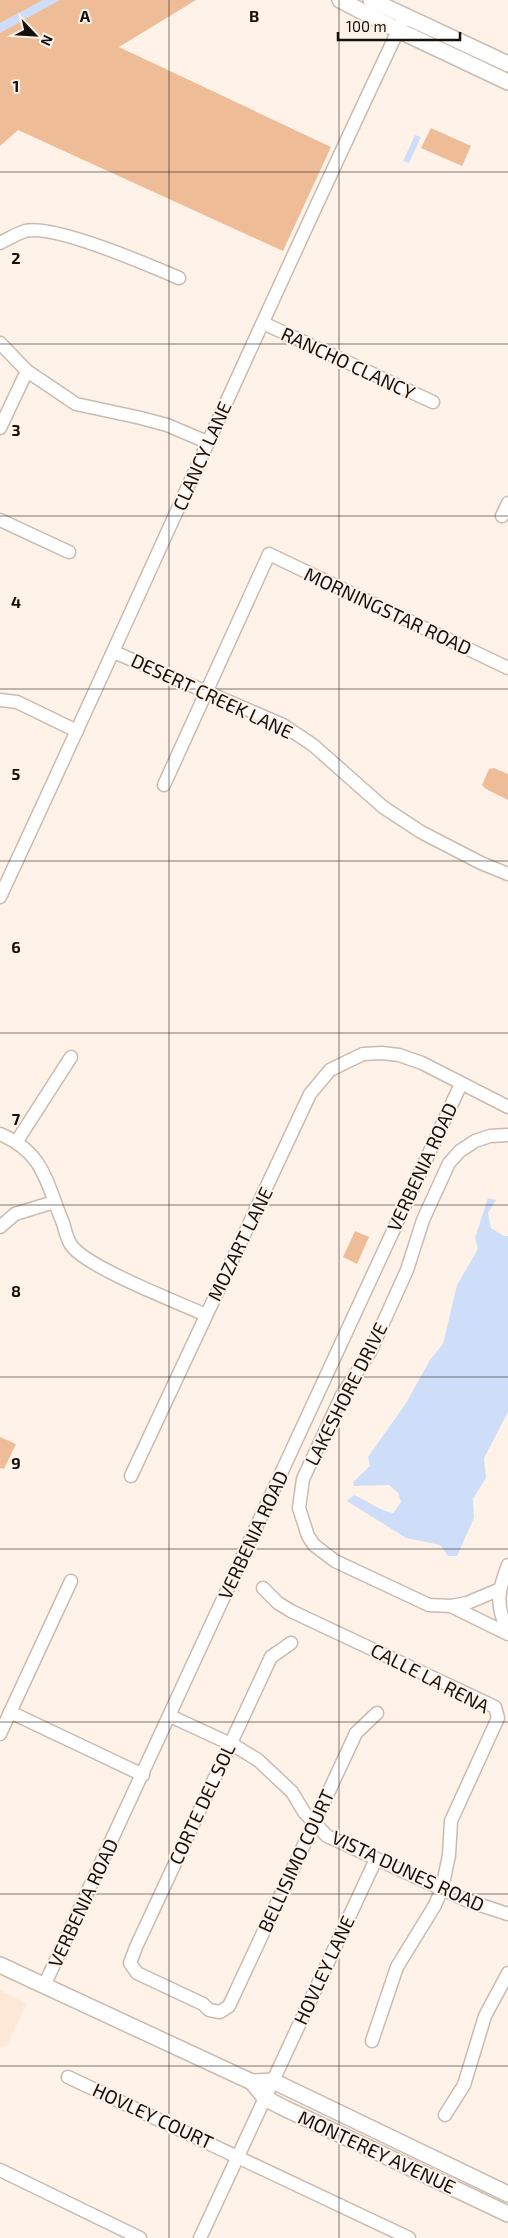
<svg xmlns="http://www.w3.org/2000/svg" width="508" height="2238" viewBox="0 0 508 2238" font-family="'Exo 2',sans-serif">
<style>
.built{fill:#fee8d8}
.green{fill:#eebd98}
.water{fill:#cedef9}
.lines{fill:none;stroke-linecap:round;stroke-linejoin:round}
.minor-casing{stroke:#cabbb1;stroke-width:15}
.major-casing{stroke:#cabbb1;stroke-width:18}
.minor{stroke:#fff;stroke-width:12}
.major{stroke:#fff;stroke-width:15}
.grid{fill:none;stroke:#15100c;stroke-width:1;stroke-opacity:0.55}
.labels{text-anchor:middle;stroke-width:4;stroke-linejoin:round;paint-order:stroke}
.street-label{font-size:19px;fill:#15100c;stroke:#fff3e9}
.grid-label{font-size:16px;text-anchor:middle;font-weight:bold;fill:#15100c;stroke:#fff3e9;stroke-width:4;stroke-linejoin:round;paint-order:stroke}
</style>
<rect width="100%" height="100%" fill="#fff3e9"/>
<!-- built -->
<path class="built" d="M 0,1990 L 27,2003 L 7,2046 L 0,2047 Z"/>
<!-- green -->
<g class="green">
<path d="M 0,0 L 196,0 L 119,47 L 331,147 L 283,251 L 18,130 L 0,146 Z"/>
<path d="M 431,128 L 471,146 L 462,166 L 421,148 Z"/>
<path d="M 494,768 L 508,774 L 508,800 L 486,789 L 482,785 L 489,769 Z"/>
<path d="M 355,1231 L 369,1237 L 357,1264 L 343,1257 Z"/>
<path d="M 0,1437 L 16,1444 L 4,1469 L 0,1468 Z"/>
</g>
<!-- water -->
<g class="water">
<path d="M 43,0 L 60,0 L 0,33 L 0,23 Z"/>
<path d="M 415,135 L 421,137 L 409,163 L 403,161 Z"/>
<path d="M 488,1198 L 496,1200 L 488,1213 L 491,1228 L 504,1236 L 508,1236 L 508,1412 L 484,1458 L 486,1478 L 473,1499 L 474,1518 L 457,1556 L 448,1556 L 440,1545 L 406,1538 L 347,1501 L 354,1495 C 369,1501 377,1510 393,1513 L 401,1502 L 398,1493 L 389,1485 L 354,1486 L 353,1482 L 370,1466 L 368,1457 L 406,1403 L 430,1360 L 443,1344 L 457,1285 L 478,1249 L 475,1238 Z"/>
</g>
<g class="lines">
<!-- minor casing -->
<g class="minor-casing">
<g id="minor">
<path d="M 0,243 C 8,239 16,234 25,231 C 54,224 149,265 179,278"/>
<path d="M 263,323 L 433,402"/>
<path d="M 0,343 L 27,371 L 76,404 L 141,418 L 167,425 L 207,442"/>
<path d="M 0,428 L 27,371"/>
<path d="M 502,516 L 508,503"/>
<path d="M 0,520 L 69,552"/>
<path d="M 114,652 L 283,725 L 313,745 L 383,807 L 421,832 L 481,863 L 508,874"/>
<path d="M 0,700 L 17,702 L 77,731"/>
<path d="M 164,785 L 269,554 L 508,668"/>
<path d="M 0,897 C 137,604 266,308 405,16"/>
<path d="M 0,1134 C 45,1153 46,1183 63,1223 C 65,1230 67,1239 71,1245 C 86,1267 177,1302 206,1315"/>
<path d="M 508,1135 L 490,1136 L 475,1141 L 460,1151 L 449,1163 L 423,1220 L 407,1270 L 370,1352 L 342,1395 L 303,1479 L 299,1508 L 308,1536 L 314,1545 L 335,1561 L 429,1605 L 451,1606 L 508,1634"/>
<path d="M 17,1141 L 71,1057"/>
<path d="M 0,1227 L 15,1214 L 54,1202"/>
<path d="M 131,1476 L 310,1094 L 330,1070 L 363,1054 L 382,1053 L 399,1055 L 422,1063 L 508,1107"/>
<path d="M 508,1565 C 498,1591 495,1605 508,1631"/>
<path d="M 263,1588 L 278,1603 L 291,1611 L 495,1707 L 498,1718 L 451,1821 L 449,1855 L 442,1889 L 435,1905 L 397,1967 L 372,2041"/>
<path d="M 451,1606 L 467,1603 L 498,1590"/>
<path d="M 291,1643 L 271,1657 L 136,1947 L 130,1963 L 137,1973 L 203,2004 L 209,2010 L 220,2012 L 229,2006 L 356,1733 L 377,1713"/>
<path d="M 10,1712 L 143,1775"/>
<path d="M 170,1716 L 235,1746 L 258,1760 L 292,1792 L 304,1812 L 327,1836 L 468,1901 L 508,1914"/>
<path d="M 0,1734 L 71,1581"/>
<path d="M 44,1986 L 461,1084"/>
<path d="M 68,2077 L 409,2238"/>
<path d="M 445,2115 L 464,2085 L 485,2016 L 508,1973"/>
<path d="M 0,2170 L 140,2238"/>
<path d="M 200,2238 L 376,1859"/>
</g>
</g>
<!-- major casing -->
<g class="major-casing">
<g id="major">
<path d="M 340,0 L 398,30 L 508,82"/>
<path d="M 371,0 L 508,64"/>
<path d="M 0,1965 L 252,2082 L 265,2098 L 282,2107 L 508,2214"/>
<path d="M 252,2082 L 273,2081 L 508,2194"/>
</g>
</g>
<!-- minor -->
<use href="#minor" class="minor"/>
<!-- major -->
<use href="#major" class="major"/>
</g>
<!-- grid -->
<path class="grid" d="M 169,0 L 169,2238M 339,0 L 339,2238M 0,172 L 508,172M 0,344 L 508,344M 0,516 L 508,516M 0,689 L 508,689M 0,861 L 508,861M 0,1033 L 508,1033M 0,1205 L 508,1205M 0,1377 L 508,1377M 0,1549 L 508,1549M 0,1722 L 508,1722M 0,1894 L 508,1894M 0,2066 L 508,2066"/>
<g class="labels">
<!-- street labels -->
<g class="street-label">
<text transform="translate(348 363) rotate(25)" y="7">RANCHO CLANCY</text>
<text transform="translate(202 456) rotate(-66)" y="7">CLANCY LANE</text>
<text transform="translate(388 611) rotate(25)" y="7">MORNINGSTAR ROAD</text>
<text transform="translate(212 696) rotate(25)" y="7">DESERT CREEK LANE</text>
<text transform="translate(422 1167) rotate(-65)" y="7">VERBENIA ROAD</text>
<text transform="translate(240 1244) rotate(-64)" y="7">MOZART LANE</text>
<text transform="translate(346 1394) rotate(-63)" y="7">LAKESHORE DRIVE</text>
<text transform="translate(253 1535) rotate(-65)" y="7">VERBENIA ROAD</text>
<text transform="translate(430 1678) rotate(27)" y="7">CALLE LA RENA</text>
<text transform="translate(202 1804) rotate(-65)" y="7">CORTE DEL SOL</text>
<text transform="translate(296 1861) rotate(-65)" y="7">BELLISIMO COURT</text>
<text transform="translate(408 1871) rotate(25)" y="7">VISTA DUNES ROAD</text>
<text transform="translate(83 1903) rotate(-65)" y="7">VERBENIA ROAD</text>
<text transform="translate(324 1970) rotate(-65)" y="7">HOVLEY LANE</text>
<text transform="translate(153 2116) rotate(25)" y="7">HOVLEY COURT</text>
<text transform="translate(377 2152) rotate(25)" y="7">MONTEREY AVENUE</text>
</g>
</g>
<g class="grid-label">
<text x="85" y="22">A</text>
<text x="254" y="22">B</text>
<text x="16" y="92">1</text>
<text x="16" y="264">2</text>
<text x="16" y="436">3</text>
<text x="16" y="608">4</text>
<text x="16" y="780">5</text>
<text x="16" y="953">6</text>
<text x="16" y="1125">7</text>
<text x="16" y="1297">8</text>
<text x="16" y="1469">9</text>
</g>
<!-- north arrow -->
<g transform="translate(35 35) rotate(115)" stroke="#fff3e9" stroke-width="4" paint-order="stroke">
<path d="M0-4L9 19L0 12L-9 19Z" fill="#15100c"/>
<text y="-8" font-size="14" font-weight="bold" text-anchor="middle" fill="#15100c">N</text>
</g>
<!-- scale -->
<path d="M338 32v8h122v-8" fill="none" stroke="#15100c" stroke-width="2.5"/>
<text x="346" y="32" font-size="15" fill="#15100c" stroke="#fff3e9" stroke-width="4" paint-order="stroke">100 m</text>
</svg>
